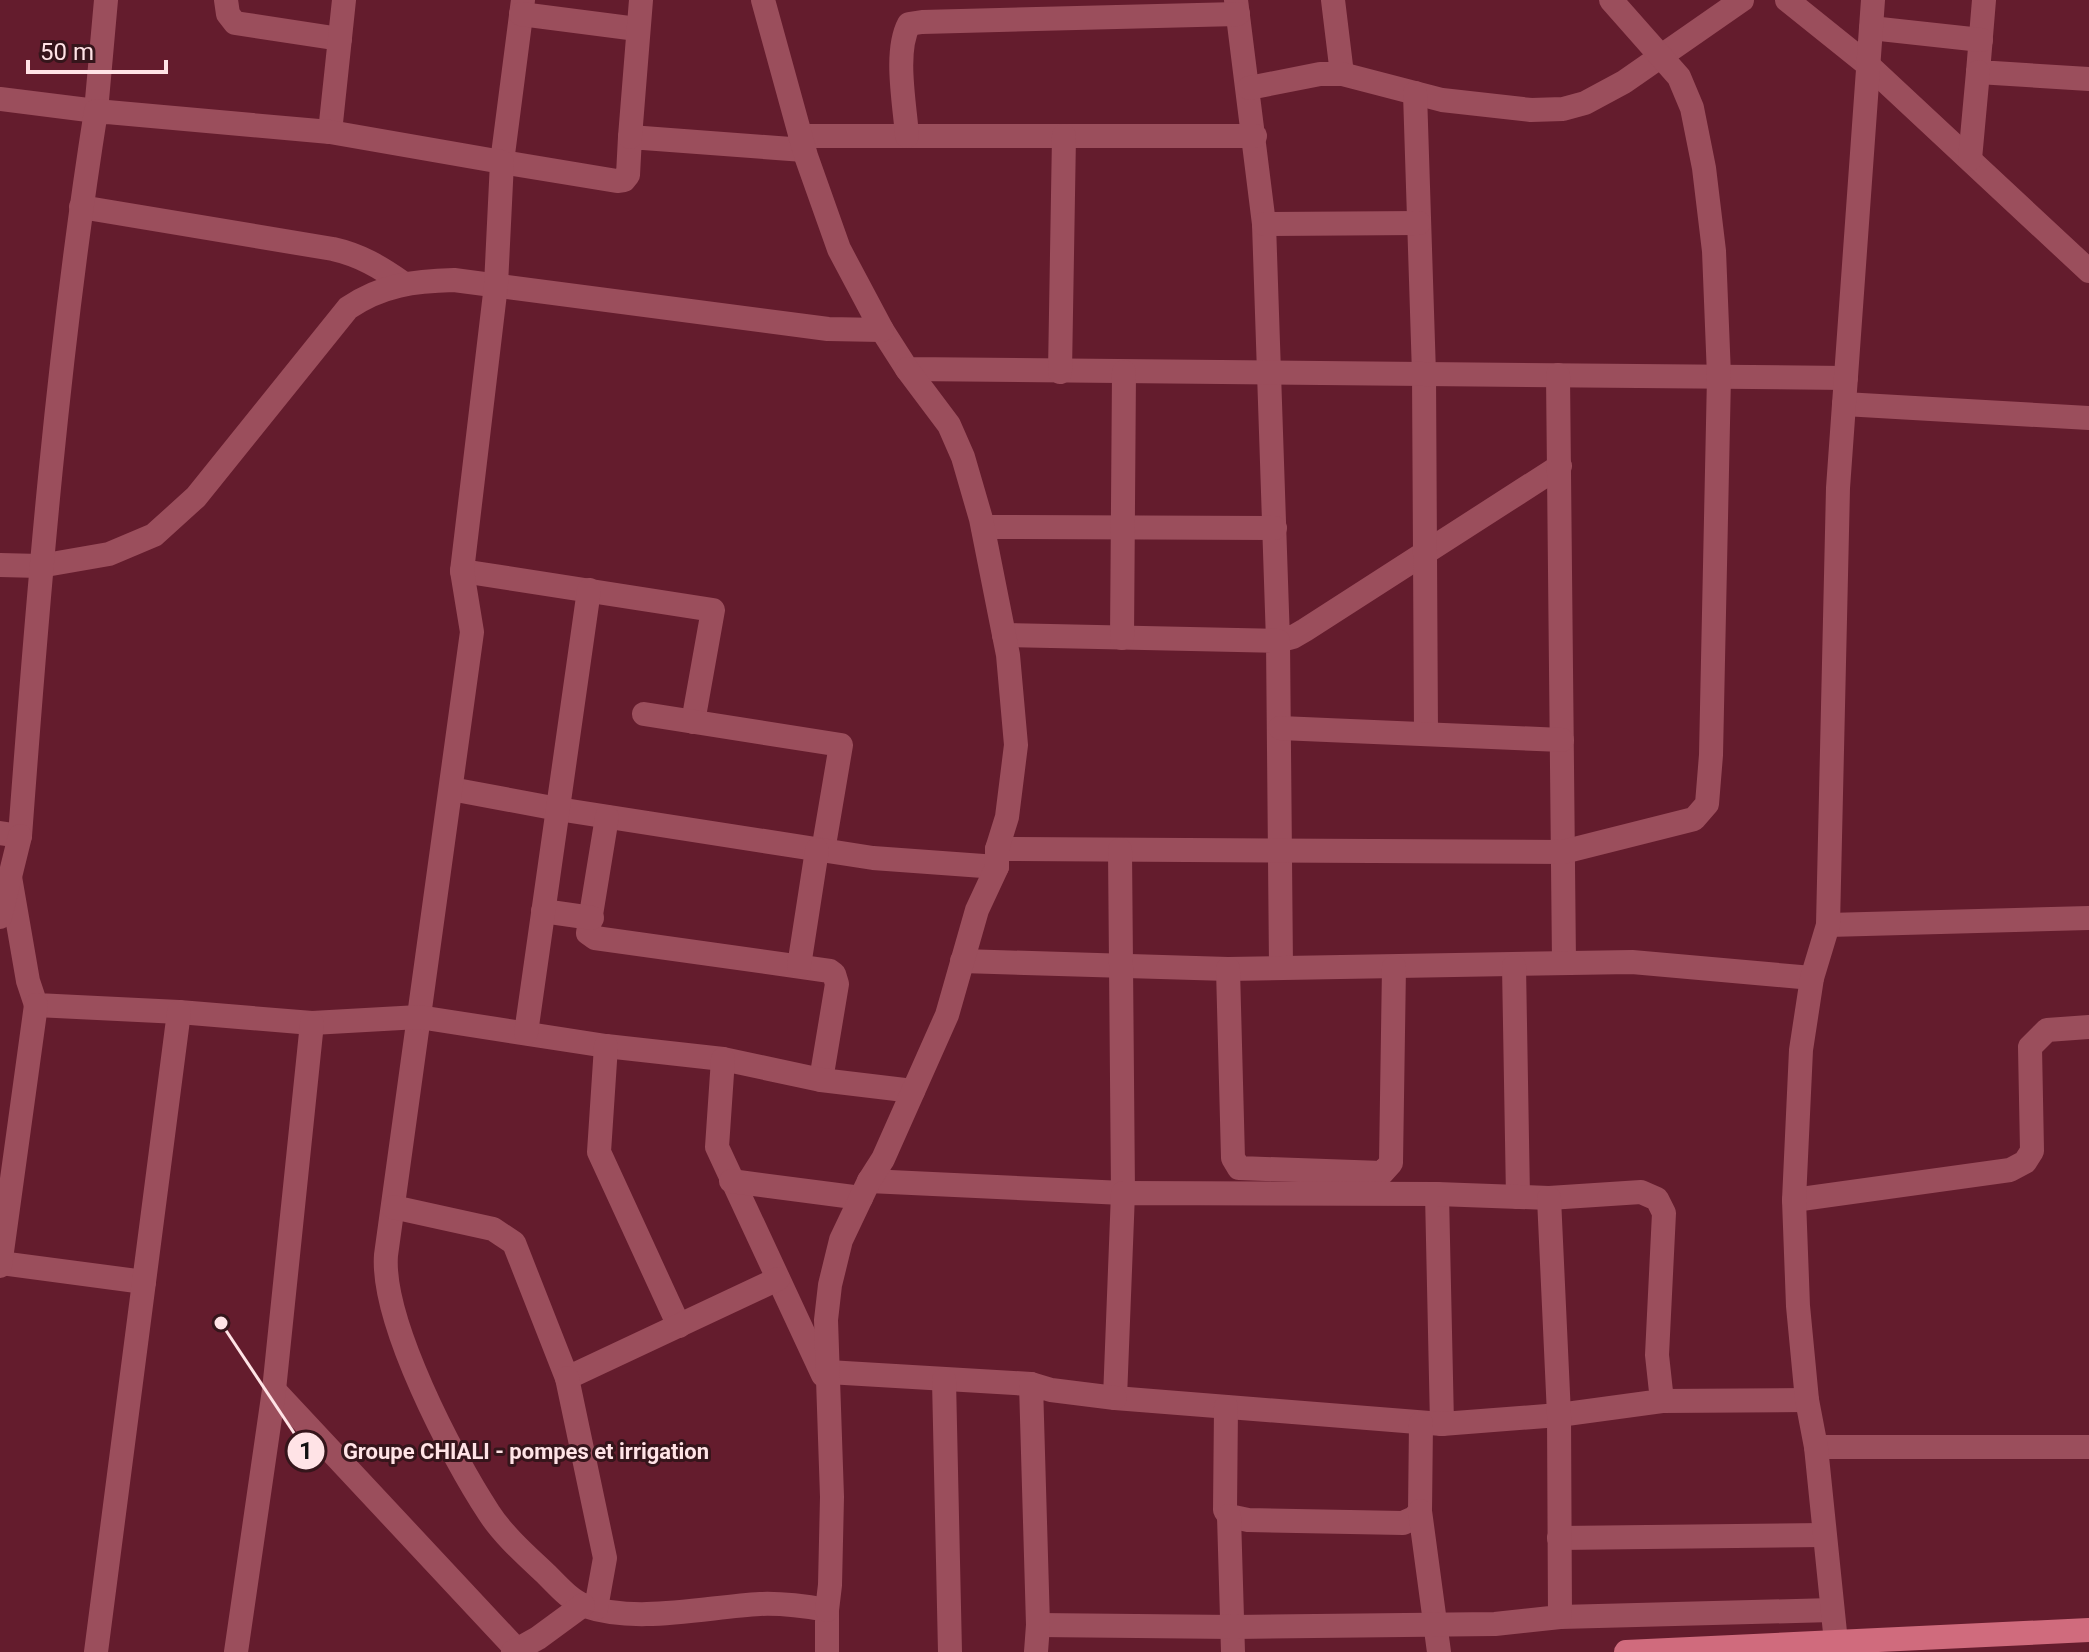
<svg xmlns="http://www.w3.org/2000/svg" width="2089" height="1652" viewBox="0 0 2089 1652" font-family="Roboto,sans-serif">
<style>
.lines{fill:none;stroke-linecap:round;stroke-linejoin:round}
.minor{stroke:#9b4e5c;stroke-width:24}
.major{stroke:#d06b7d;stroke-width:24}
.leader{fill:none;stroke:#ffe3e6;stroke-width:3}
.callout-dot{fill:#ffe3e6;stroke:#35151b;stroke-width:3}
.mark-label{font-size:24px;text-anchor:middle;font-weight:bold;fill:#111}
.callout-label{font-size:22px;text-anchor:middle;font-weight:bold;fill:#ffe3e6;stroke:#35151b;stroke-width:6;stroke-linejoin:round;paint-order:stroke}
</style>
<rect width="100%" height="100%" fill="#641c2d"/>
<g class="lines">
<!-- minor -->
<g class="minor">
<path d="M 226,0 L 228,14 L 235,23 L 340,39"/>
<path d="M 523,0 L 502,162 L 617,181 L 624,180 L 628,175 L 630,137 L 804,150"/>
<path d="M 1236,0 L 1264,224 L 1278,641 L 1293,637 L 1305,630 L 1560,466"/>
<path d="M 1333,0 L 1342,74"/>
<path d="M 1787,0 L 1868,65 L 2089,271"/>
<path d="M 1984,0 L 1978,72 L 2089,79"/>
<path d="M 521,14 L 637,29"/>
<path d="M 1871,28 L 1981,40"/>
<path d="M 1249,88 L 1320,74 L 1342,74 L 1442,100 L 1531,110 L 1563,109 L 1585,103 L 1624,82 L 1742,0"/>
<path d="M 1415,93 L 1424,374 L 1426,734"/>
<path d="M 0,99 L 96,111 L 106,0"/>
<path d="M 330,132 L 344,0"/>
<path d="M 800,136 L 1255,136"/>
<path d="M 907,136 C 905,105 894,52 909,24 L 922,22 L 1238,14"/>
<path d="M 630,137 L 641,0"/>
<path d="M 1970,159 L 1978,72"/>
<path d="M 81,207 L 333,249 C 360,255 380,267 403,283"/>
<path d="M 1264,224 L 1419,223"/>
<path d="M 882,330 L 907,369 L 1846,378"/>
<path d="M 1060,372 L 1064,136"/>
<path d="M 1558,375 L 1564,963"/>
<path d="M 1844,404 L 2089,418"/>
<path d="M 983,527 L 1275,528"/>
<path d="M 0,565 L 40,566 L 109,554 L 154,535 L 196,497 L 348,308 C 382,285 414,281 454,280 L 828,329 L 882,330 L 839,249 L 806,156 L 763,0"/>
<path d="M 462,571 L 713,610 L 693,722"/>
<path d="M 1004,635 L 1278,641 L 1281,967"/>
<path d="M 1122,638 L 1124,372"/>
<path d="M 644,714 L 841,745 L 823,851"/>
<path d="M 1280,728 L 1562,740"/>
<path d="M 451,789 L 558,809 L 873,858 L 997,867"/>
<path d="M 607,817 L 588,933 L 595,938 L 830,971 L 834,974 L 837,984 L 821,1080"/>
<path d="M 0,833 L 20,836 C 38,593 58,351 96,111 L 330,132 L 502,162 L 496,285 L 462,571 L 472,632 L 386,1255 C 381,1321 452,1457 489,1513 C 504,1536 527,1556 547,1575 C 558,1586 570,1600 585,1606 C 636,1624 706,1607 760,1604 C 783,1603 804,1606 827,1610 L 827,1652"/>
<path d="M 997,849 L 1563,852 L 1694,819 L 1707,804 L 1711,755 L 1719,376 L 1714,251 L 1704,168 L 1692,108 L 1679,77 L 1611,0"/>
<path d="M 10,877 L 28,981 L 36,1005 L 179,1012 L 312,1023 L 419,1017 L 606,1046 L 723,1059 L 821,1080 L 913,1091"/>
<path d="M 543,911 L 592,918"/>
<path d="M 0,917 L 20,836"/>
<path d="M 1828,925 L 2089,918"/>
<path d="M 962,961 L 1228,969 L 1632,962 L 1812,978"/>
<path d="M 799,966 L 817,850"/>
<path d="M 1514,966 L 1518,1197"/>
<path d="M 1228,969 L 1233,1158 L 1239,1168 L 1382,1173 L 1391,1163 L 1394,967"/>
<path d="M 526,1033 L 589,590"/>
<path d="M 606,1046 L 599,1152 L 679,1326"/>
<path d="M 723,1059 L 717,1147 L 823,1375"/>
<path d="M 731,1181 L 861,1198"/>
<path d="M 869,1181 L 1123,1193 L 1120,850"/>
<path d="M 1437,1194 L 1442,1424"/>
<path d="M 1794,1200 L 2010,1170 L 2025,1162 L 2032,1151 L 2030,1047 L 2047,1030 L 2089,1027"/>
<path d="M 393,1207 L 493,1229 L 514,1243 L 567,1378 L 778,1279"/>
<path d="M 0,1263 L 144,1282"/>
<path d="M 0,1266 L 36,1005"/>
<path d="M 828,1372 L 1031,1384"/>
<path d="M 567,1378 L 605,1558 L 596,1608"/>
<path d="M 944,1380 L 950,1652"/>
<path d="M 274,1390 L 517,1650"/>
<path d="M 1662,1401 L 1559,1415 L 1442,1424 L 1115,1398 L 1123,1193 L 1437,1194 L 1549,1198 L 1641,1192 L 1657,1199 L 1664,1213 L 1657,1355 L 1662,1401 L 1807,1400"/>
<path d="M 1226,1407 L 1225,1510 L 1229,1516 L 1248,1520 L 1403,1523 L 1414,1518 L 1420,1511 L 1421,1423"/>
<path d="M 1816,1447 L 2089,1447"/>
<path d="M 1420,1511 L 1439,1652"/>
<path d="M 1229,1516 L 1233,1652"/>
<path d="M 1559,1538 L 1824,1535"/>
<path d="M 827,1610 L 830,1585 L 832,1497 L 826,1320 L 830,1285 L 841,1240 L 869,1181 L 883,1159 L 947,1015 L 977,910 L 997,867 L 997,849 L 1007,817 L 1016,745 L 1008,655 L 981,519 L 963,457 L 949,425 L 907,369"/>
<path d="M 1560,1617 L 1832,1610"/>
<path d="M 1038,1625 L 1234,1627 L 1495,1624 L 1560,1617 L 1559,1415 L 1549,1198"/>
<path d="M 96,1652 L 179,1012"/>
<path d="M 236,1652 L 274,1390 L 312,1023"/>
<path d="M 513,1652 L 538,1638 L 583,1605"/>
<path d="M 1036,1652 L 1038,1625 L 1031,1384 L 1051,1390 L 1115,1398"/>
<path d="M 1837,1652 L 1816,1447 L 1807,1400 L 1798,1306 L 1794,1200 L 1801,1050 L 1812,978 L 1828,925 L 1838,488 L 1873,0"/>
</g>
<!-- major -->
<path class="major" d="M 1626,1652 L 2089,1630"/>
</g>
<!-- callouts -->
<path class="leader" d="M221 1323L306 1451"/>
<g class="callout-dot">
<circle cx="221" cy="1323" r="8"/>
<circle cx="306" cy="1451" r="20"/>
</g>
<g class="mark-label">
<text x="306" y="1459">1</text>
</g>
<g class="callout-label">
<text x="526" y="1459">Groupe CHIALI - pompes et irrigation</text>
</g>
<!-- scale -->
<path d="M28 60v12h138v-12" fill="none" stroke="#ffe3e6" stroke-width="4"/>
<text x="40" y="60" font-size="24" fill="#ffe3e6" stroke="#35151b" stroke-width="6" paint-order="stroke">50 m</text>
</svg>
